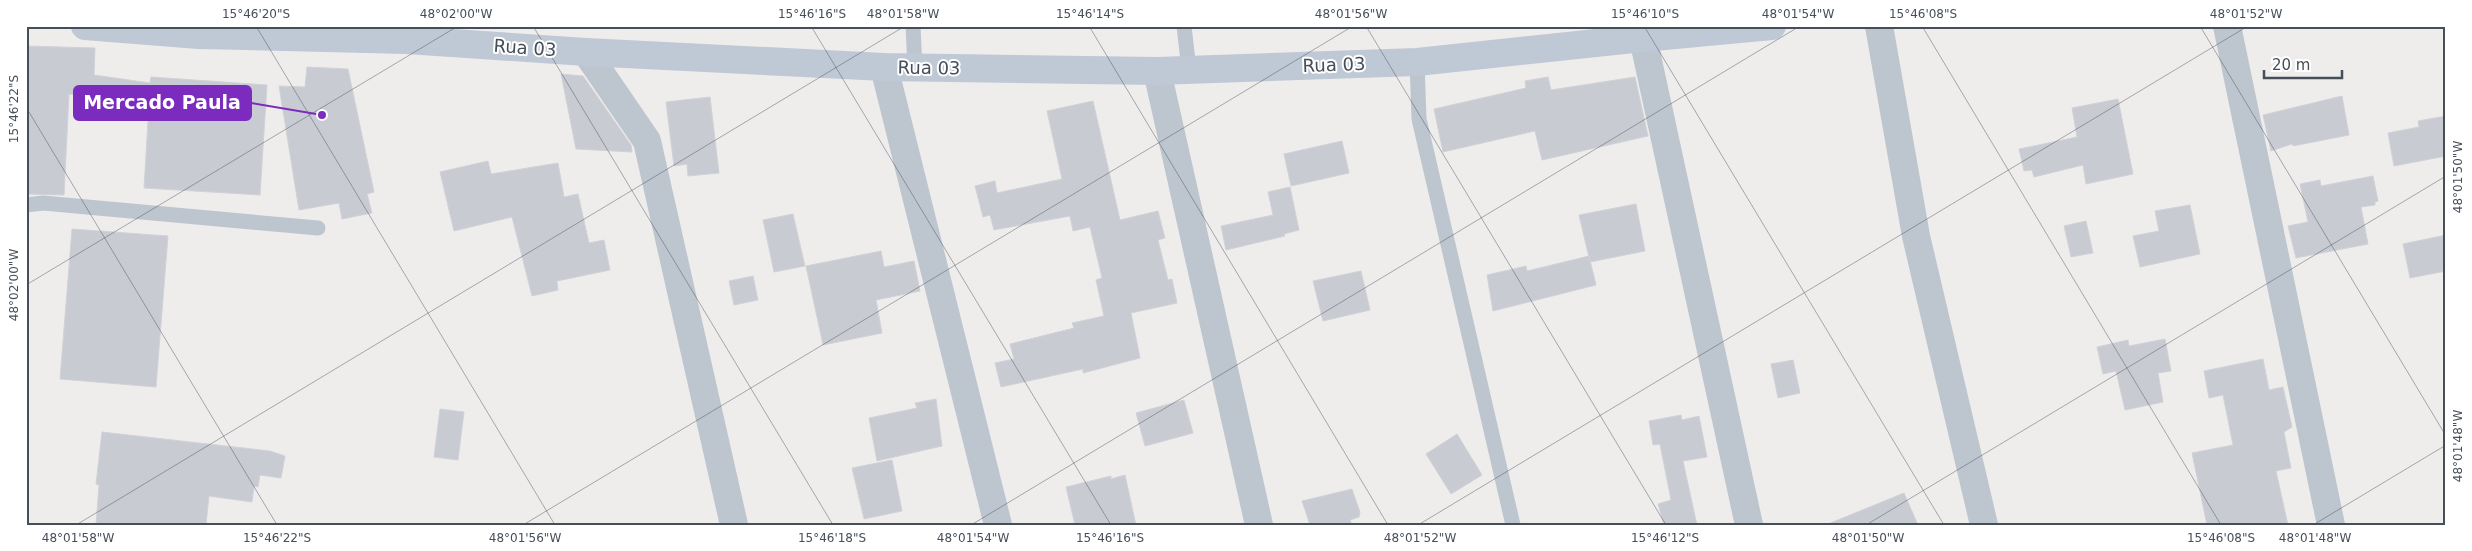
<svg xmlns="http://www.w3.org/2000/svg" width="2472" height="551" viewBox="0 0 2472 551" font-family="'DejaVu Sans',sans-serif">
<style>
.building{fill:#c9cbd2;stroke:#d1d2d8}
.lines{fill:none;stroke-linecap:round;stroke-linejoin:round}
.lane{stroke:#bdc6cf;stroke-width:15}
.street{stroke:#bdc6cf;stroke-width:28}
.secondary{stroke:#bfc8d5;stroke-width:28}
.ticks{fill:none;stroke:#454e59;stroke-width:1;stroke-opacity:0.45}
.labels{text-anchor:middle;stroke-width:4;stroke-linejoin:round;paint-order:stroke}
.street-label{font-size:18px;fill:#454e59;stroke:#fff}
.leader{fill:none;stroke:#7b2cbf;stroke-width:2}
.callout-dot{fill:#7b2cbf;stroke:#fff;stroke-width:2}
.callout{fill:#7b2cbf;stroke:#7b2cbf;stroke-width:2}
.callout-label{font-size:19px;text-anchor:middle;font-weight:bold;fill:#fff}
.neatline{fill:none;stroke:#454e59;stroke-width:2}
.ticks-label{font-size:12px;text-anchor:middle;fill:#454e59}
</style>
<rect width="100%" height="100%" fill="#efedec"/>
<!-- building -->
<g class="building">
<path d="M 26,46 L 95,48 L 94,75 L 150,83 L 151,77 L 267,85 L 260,195 L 144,188 L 149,105 L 69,94 L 64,195 L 26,194 Z"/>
<path d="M 307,67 L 348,69 L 374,192 L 367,194 L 372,213 L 342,219 L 339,203 L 299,210 L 279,86 L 305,87 Z"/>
<path d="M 561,74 L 583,76 L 631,145 L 632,152 L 576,149 Z"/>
<path d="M 1548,77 L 1551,90 L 1635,77 L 1648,136 L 1542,160 L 1535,131 L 1443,152 L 1434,109 L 1526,88 L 1525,81 Z"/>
<path d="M 2342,96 L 2349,135 L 2293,146 L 2292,144 L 2271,151 L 2263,115 Z"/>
<path d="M 710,97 L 719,173 L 688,176 L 687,164 L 674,166 L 666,102 Z"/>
<path d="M 2118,99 L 2133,174 L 2086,184 L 2083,165 L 2034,177 L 2032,170 L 2024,171 L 2019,149 L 2077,137 L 2072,108 Z"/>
<path d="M 1093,101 L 1120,220 L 1158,211 L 1165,238 L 1158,240 L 1168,280 L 1172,279 L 1177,303 L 1131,313 L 1140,358 L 1083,373 L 1083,369 L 1001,387 L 995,363 L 1014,359 L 1010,344 L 1074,328 L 1072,323 L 1104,316 L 1096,280 L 1102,278 L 1090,227 L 1073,231 L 1070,216 L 994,230 L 990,215 L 983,217 L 975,186 L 995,181 L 997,193 L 1062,179 L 1047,111 Z"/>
<path d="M 2446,116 L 2446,156 L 2394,166 L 2388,133 L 2419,127 L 2418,121 Z"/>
<path d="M 1342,141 L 1349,173 L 1291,186 L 1284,154 Z"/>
<path d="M 488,161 L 491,174 L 558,163 L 564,197 L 578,194 L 589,243 L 604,240 L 610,270 L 557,281 L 558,290 L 532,296 L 512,217 L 454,231 L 440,172 Z"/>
<path d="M 2373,176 L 2378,201 L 2375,202 L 2375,205 L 2361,207 L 2368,244 L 2296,258 L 2288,226 L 2308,222 L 2300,184 L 2320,180 L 2321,186 Z"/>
<path d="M 1290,187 L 1299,230 L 1284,234 L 1285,236 L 1226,250 L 1221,226 L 1273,215 L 1268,192 Z"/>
<path d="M 1636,204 L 1645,251 L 1590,262 L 1579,215 Z"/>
<path d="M 2190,205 L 2200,254 L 2140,267 L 2133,236 L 2159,231 L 2155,211 Z"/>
<path d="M 793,214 L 805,266 L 774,272 L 763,220 Z"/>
<path d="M 2086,221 L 2093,253 L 2071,257 L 2064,226 Z"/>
<path d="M 72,229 L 168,236 L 156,387 L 60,379 Z"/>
<path d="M 2446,235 L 2446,271 L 2410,278 L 2403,244 Z"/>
<path d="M 881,251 L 884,267 L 914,261 L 920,291 L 876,300 L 882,333 L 823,345 L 806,266 Z"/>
<path d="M 1589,256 L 1596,285 L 1493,311 L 1487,275 L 1526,266 L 1527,271 Z"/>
<path d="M 1361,271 L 1370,310 L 1323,321 L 1313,281 Z"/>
<path d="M 753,276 L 758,300 L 734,305 L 729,281 Z"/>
<path d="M 2165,339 L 2171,371 L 2158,373 L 2163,402 L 2125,410 L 2116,371 L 2103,374 L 2097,347 L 2128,340 L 2129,346 Z"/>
<path d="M 2263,359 L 2269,390 L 2283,387 L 2292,427 L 2284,432 L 2291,468 L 2276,471 L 2288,525 L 2207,525 L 2192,453 L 2233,445 L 2223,395 L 2209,398 L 2204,371 Z"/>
<path d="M 1793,360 L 1800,393 L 1778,398 L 1771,364 Z"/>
<path d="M 936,399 L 942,446 L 877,461 L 869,418 L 917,408 L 915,403 Z"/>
<path d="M 1184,400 L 1193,433 L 1145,446 L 1136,413 Z"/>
<path d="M 440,409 L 464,412 L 458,460 L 434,457 Z"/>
<path d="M 1681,415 L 1682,420 L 1699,416 L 1707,457 L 1683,461 L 1697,525 L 1664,525 L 1658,504 L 1671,500 L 1660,444 L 1653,445 L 1649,421 Z"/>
<path d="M 102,432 L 270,451 L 285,456 L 281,478 L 260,475 L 258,487 L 254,486 L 252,502 L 209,496 L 206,525 L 96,525 L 99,485 L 96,484 Z"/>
<path d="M 1457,434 L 1482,475 L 1451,494 L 1426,454 Z"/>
<path d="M 892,460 L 902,511 L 864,519 L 852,468 Z"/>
<path d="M 1125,475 L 1136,525 L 1075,525 L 1066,487 L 1111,476 L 1111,479 Z"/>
<path d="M 1352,489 L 1360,512 L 1359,517 L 1350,520 L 1352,525 L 1310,525 L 1302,501 Z"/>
<path d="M 1904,493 L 1918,525 L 1829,525 L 1828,524 Z"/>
</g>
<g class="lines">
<!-- lane -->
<g class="lane">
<path d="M 913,26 L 915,68"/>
<path d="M 1184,26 L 1189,70"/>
<path d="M 1417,62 L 1419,119 L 1513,525"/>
<path d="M 26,205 L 43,203 L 318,228"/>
</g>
<!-- street -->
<g class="street">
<path d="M 1879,26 L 1916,236 L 1984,525"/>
<path d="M 2227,26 L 2331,525"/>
<path d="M 1643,38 L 1749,525"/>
<path d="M 586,52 L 647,141 L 734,525"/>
<path d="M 884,67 L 998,525"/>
<path d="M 1157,71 L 1259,525"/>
</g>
<!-- secondary -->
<path class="secondary" d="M 85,26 L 199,35 L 407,40 L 586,52 L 884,67 L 1157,71 L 1417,62 L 1643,38 L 1772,26"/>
</g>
<!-- ticks -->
<path class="ticks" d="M 256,26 L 555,525M 533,26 L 833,525M 811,26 L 1111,525M 1089,26 L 1388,525M 1366,26 L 1666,525M 1644,26 L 1944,525M 1922,26 L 2221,525M 2200,26 L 2446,436M 26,107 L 277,525M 26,285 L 458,26M 76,525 L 905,26M 523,525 L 1353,26M 971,525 L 1800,26M 1418,525 L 2248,26M 1866,525 L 2446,176M 2313,525 L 2446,445"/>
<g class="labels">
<!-- street labels -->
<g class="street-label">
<text transform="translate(525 48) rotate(4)" y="6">Rua 03</text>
<text transform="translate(1334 65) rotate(-2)" y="6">Rua 03</text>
<text transform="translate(929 68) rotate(1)" y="6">Rua 03</text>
</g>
</g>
<!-- callouts -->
<path class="leader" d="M322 115L251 103"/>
<circle class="callout-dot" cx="322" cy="115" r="5"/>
<rect class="callout" x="74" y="86" width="177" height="34" rx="5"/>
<g class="callout-label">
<text x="162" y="109">Mercado Paula</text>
</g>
<!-- border -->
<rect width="2472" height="551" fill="none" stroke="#ffffff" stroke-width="55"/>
<!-- scale -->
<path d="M2264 70v8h78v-8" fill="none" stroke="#454e59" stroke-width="2.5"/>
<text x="2272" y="70" font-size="15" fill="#454e59" stroke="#ffffff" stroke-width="4" paint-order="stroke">20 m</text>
<rect x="28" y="28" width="2416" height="496" class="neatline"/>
<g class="ticks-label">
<text x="256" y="18">15°46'20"S</text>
<text x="456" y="18">48°02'00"W</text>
<text x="812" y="18">15°46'16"S</text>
<text x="903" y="18">48°01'58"W</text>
<text x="1090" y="18">15°46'14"S</text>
<text x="1351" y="18">48°01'56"W</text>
<text x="1645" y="18">15°46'10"S</text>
<text x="1798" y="18">48°01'54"W</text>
<text x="1923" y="18">15°46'08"S</text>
<text x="2246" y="18">48°01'52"W</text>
<text transform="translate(14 109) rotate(-90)" y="4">15°46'22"S</text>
<text transform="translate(2458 177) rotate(-90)" y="4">48°01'50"W</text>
<text transform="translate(14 285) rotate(-90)" y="4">48°02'00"W</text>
<text transform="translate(2458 446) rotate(-90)" y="4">48°01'48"W</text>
<text x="78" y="542">48°01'58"W</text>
<text x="277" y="542">15°46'22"S</text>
<text x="525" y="542">48°01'56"W</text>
<text x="832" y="542">15°46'18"S</text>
<text x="973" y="542">48°01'54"W</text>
<text x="1110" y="542">15°46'16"S</text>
<text x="1420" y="542">48°01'52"W</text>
<text x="1665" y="542">15°46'12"S</text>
<text x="1868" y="542">48°01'50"W</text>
<text x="2221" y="542">15°46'08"S</text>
<text x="2315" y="542">48°01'48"W</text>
</g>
</svg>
